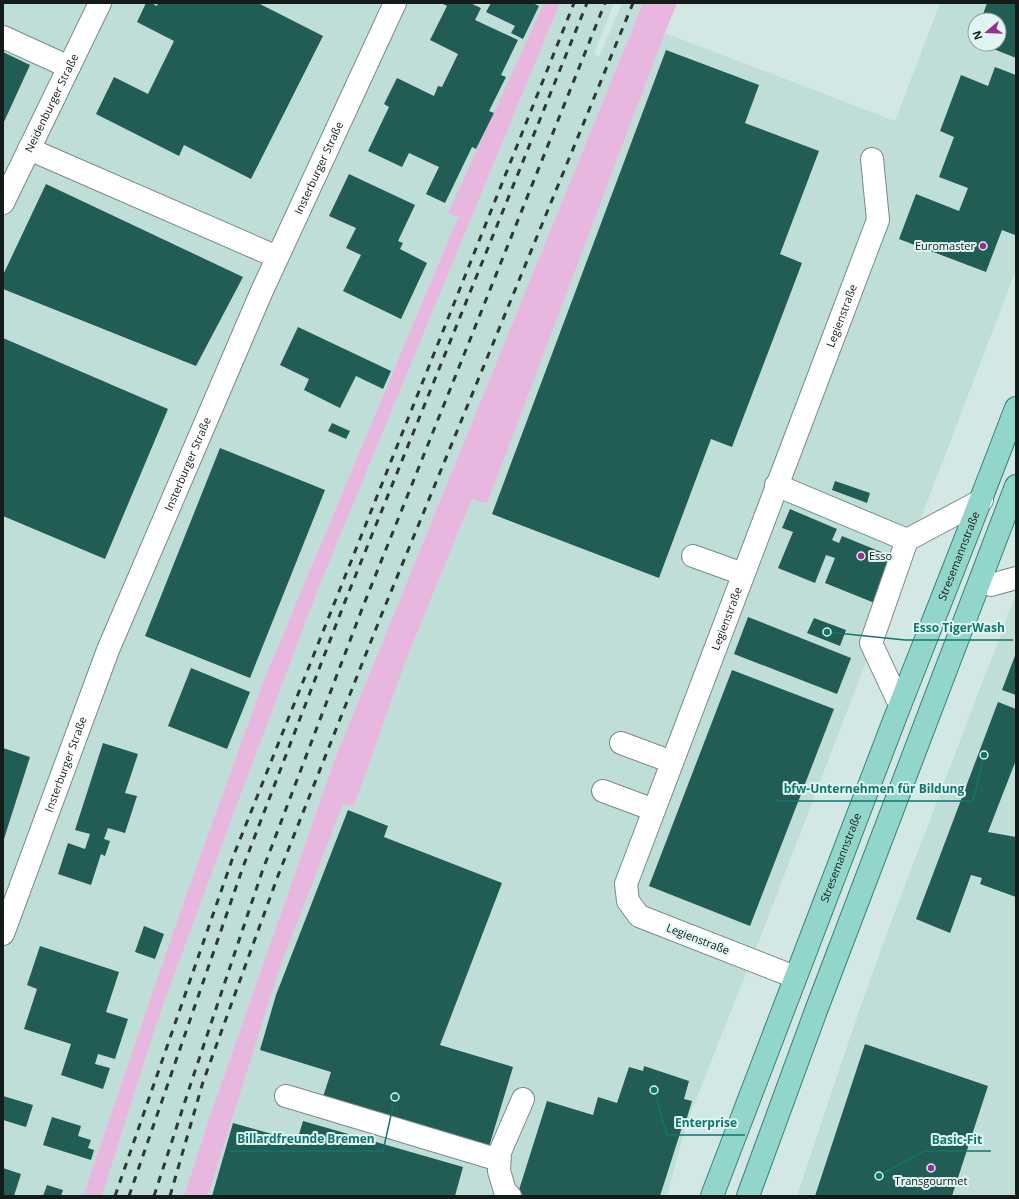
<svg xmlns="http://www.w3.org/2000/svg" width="1019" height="1199" viewBox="0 0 1019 1199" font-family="'Open Sans',sans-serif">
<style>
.built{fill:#c0ded8;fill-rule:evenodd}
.green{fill:#e7b7e0}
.building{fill:#215d54}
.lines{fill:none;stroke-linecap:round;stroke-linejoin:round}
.minor-casing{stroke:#778b87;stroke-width:24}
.major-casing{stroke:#368377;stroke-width:24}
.minor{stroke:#fff;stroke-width:22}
.major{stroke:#92d6cb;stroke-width:22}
.rail{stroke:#2e3836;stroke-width:3;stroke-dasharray:7 7;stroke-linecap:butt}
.poi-dot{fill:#992e90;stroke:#e0f5f1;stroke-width:1.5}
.labels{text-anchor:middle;stroke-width:4;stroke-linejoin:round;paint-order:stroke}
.street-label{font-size:11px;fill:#141c1a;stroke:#e0f5f1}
.poi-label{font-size:11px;fill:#141c1a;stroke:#e0f5f1;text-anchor:end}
.leader{fill:none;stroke:#0f766e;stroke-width:1.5}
.callout-dot{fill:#0f766e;stroke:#e0f5f1;stroke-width:1.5}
.callout-label{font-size:12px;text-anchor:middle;font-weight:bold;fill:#0f766e;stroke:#e0f5f1;stroke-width:4;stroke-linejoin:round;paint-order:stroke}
</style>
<rect width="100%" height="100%" fill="#d3e8e4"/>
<!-- built -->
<g class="built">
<path d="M 3,3 L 544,3 L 449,212 L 458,217 L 263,682 L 179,915 L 83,1196 L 3,1196 Z"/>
<path d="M 560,3 L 614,3 L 594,54 L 599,57 L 622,3 L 643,3 L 336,756 L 211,1113 L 184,1196 L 102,1196 L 156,1025 L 232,818 L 319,587 Z"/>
<path d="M 940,3 L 1016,3 L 1016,270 L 764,928 L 686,1125 L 667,1196 L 208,1196 L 278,973 L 343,804 L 354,805 L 406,660 L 472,499 L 487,504 L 665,33 L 895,121 ZM 975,20 L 999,20 L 999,44 L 975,44 Z"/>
<path d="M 1016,594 L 1016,1196 L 797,1196 L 861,1005 L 894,914 Z"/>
</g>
<!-- green -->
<g class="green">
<path d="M 544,3 L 560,3 L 319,587 L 232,818 L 156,1025 L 102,1196 L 83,1196 L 179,915 L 263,682 L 458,217 L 448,213 Z"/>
<path d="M 643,3 L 677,3 L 665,33 L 487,504 L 472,499 L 406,660 L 354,806 L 343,804 L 278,973 L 208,1196 L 184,1196 L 211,1113 L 336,756 Z"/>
</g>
<!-- building -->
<g class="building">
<path d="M 146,3 L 151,3 L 157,6 L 158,3 L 258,3 L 323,36 L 251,179 L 184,145 L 179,156 L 96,114 L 114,77 L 148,94 L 174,41 L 137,22 Z"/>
<path d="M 441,3 L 470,3 L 481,8 L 475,20 L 518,40 L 501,75 L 506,77 L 489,111 L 494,113 L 476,149 L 472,147 L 445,203 L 426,194 L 439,167 L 409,153 L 402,167 L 368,151 L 389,107 L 384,104 L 397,78 L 434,96 L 438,86 L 442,87 L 458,54 L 430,40 L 447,6 Z"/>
<path d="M 491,3 L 533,3 L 539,6 L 523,39 L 511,33 L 515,26 L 486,12 Z"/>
<path d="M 987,3 L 1016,3 L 1016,58 L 981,44 L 999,44 L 999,20 L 981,20 Z"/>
<path d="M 666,50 L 759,85 L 745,123 L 819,151 L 780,254 L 802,263 L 769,350 L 732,447 L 711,439 L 659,578 L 492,514 Z"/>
<path d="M 3,52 L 30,65 L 3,124 Z"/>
<path d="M 995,67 L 1016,75 L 1016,233 L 1015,235 L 1002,230 L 986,272 L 899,239 L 916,194 L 959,211 L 968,188 L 939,177 L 954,137 L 940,131 L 961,75 L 988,86 Z"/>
<path d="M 349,174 L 415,205 L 398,241 L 403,243 L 400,249 L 427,263 L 401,319 L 343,291 L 361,255 L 346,248 L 356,228 L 329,216 Z"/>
<path d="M 46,184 L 243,277 L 196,366 L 3,289 L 3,275 Z"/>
<path d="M 298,327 L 391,371 L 383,389 L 356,376 L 340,408 L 304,390 L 309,379 L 280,365 Z"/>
<path d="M 3,338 L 168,409 L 105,559 L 3,516 Z"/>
<path d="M 332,423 L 350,431 L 346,439 L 328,431 Z"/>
<path d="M 220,448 L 325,490 L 250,678 L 145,636 Z"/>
<path d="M 835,481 L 870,493 L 867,503 L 832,490 Z"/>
<path d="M 790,509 L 837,529 L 832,540 L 839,543 L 842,536 L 896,558 L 877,604 L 825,583 L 835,558 L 826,555 L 815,583 L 778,568 L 793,532 L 782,528 Z"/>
<path d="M 748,617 L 851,658 L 837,694 L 734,654 Z"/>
<path d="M 814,618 L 846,630 L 840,646 L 807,633 Z"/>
<path d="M 1016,653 L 1016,695 L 1002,690 Z"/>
<path d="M 191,668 L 250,692 L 227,749 L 168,726 Z"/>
<path d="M 732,670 L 834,709 L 750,926 L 649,886 Z"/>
<path d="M 998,702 L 1016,709 L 1016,760 L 988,832 L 1016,837 L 1016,897 L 980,884 L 982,878 L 971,875 L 950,933 L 916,919 Z"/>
<path d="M 103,743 L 138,754 L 125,793 L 137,796 L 125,833 L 108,828 L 104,839 L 110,841 L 105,856 L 101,854 L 91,885 L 58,874 L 68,843 L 85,849 L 90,834 L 75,830 Z"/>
<path d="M 3,748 L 30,757 L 3,842 Z"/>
<path d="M 348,810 L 388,826 L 384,837 L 502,883 L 440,1045 L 513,1067 L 488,1150 L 322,1100 L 331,1072 L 260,1050 L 276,995 Z"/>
<path d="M 144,926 L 164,934 L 155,959 L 135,952 Z"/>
<path d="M 40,946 L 119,972 L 106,1012 L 128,1019 L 115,1059 L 98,1054 L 95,1064 L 110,1068 L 103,1089 L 61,1075 L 71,1044 L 24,1029 L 37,989 L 27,985 Z"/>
<path d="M 865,1044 L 988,1086 L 952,1196 L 815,1196 Z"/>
<path d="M 644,1066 L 689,1081 L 684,1099 L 692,1101 L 685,1124 L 683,1124 L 660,1196 L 526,1196 L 518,1193 L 547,1101 L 593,1115 L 598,1097 L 617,1103 L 629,1067 L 643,1071 Z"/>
<path d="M 3,1096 L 33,1105 L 26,1127 L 3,1120 Z"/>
<path d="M 52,1117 L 81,1126 L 78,1136 L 91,1140 L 88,1148 L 94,1150 L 91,1160 L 43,1145 Z"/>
<path d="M 303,1121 L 463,1167 L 455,1196 L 212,1196 L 233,1123 L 297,1141 Z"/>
<path d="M 3,1168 L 21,1174 L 14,1196 L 3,1196 Z"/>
<path d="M 47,1185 L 63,1190 L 61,1196 L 43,1196 Z"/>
</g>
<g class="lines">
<!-- minor casing -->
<g class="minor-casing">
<g id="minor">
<path d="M 3,37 L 69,67"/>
<path d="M 29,149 L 277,257"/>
<path id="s1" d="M 3,203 L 100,3"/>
<path d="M 776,485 L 907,540"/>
<path d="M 693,556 L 743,574"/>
<path d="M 980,582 L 991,585 L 1016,578"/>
<path d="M 900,705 L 871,643 L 907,540 L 982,500"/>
<path d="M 621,743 L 672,762"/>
<path d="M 603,791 L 654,810"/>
<path id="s2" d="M 3,934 L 108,650 L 261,293 L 395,3"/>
<path id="s3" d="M 795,977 L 639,916 L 628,901 L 626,884 L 878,220 L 872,159"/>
<path d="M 286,1096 L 499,1160"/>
<path d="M 510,1196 L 505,1191 L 499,1171 L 500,1152 L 523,1099"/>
</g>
</g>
<!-- major casing -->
<g class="major-casing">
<g id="major">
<path id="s4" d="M 712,1196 C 774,1032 836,868 900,705 C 939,606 978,508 1016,408"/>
<path d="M 748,1196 L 817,1008 L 1016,486"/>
</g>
</g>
<!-- minor -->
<use href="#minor" class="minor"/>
<!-- major -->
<use href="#major" class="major"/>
<!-- rail -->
<g class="rail">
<path d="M 115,1196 L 233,857 L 574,3"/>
<path d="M 129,1196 L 243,867 L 344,604 L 587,3"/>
<path d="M 154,1196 L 192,1080 L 262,872 L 362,609 L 605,3"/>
<path d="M 170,1196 L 203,1082 L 279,873 L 381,616 L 633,3"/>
</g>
</g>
<!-- markers -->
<g class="poi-dot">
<circle cx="983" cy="246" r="4"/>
<circle cx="861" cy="556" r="4"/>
<circle cx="931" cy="1168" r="4"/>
</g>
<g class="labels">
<!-- street labels -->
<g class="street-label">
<text dy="4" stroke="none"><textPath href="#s1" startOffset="111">Neidenburger Straße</textPath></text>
<text dy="4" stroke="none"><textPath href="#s2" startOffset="829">Insterburger Straße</textPath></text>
<text dy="4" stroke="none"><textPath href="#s3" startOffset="811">Legienstraße</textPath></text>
<text dy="4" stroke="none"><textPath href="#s2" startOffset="505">Insterburger Straße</textPath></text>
<text dy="4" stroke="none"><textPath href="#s4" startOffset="686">Stresemannstraße</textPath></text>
<text dy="4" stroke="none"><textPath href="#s3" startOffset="487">Legienstraße</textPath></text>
<text dy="4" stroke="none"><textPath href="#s2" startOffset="181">Insterburger Straße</textPath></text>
<text dy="4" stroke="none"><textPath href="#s4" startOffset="362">Stresemannstraße</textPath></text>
<text transform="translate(698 939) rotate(21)" y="4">Legienstraße</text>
</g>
<!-- poi labels -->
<g class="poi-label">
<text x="975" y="250">Euromaster</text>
<text x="869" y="560" text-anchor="start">Esso</text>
<text x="931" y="1185" text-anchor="middle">Transgourmet</text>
</g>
</g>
<!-- callouts -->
<path class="leader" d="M827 632L905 640H1013M984 755L973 801H776M654 1090L667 1135H745M395 1097L383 1151H229M879 1176L924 1151H991"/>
<g class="callout-dot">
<circle cx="827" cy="632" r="4"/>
<circle cx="984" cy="755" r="4"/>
<circle cx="654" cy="1090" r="4"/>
<circle cx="395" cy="1097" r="4"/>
<circle cx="879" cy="1176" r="4"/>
</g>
<g class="callout-label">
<text x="959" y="632">Esso TigerWash</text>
<text x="874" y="793">bfw-Unternehmen für Bildung</text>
<text x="706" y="1127">Enterprise</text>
<text x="306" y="1143">Billardfreunde Bremen</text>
<text x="957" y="1144">Basic-Fit</text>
</g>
<!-- border -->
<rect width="1019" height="1199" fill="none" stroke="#141c1a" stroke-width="8"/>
<!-- north arrow -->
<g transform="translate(987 32) rotate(251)"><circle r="19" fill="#e0f5f1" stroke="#8e9e9b"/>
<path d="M0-3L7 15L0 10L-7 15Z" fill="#992e90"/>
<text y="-6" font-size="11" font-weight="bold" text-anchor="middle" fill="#141c1a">N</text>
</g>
</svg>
